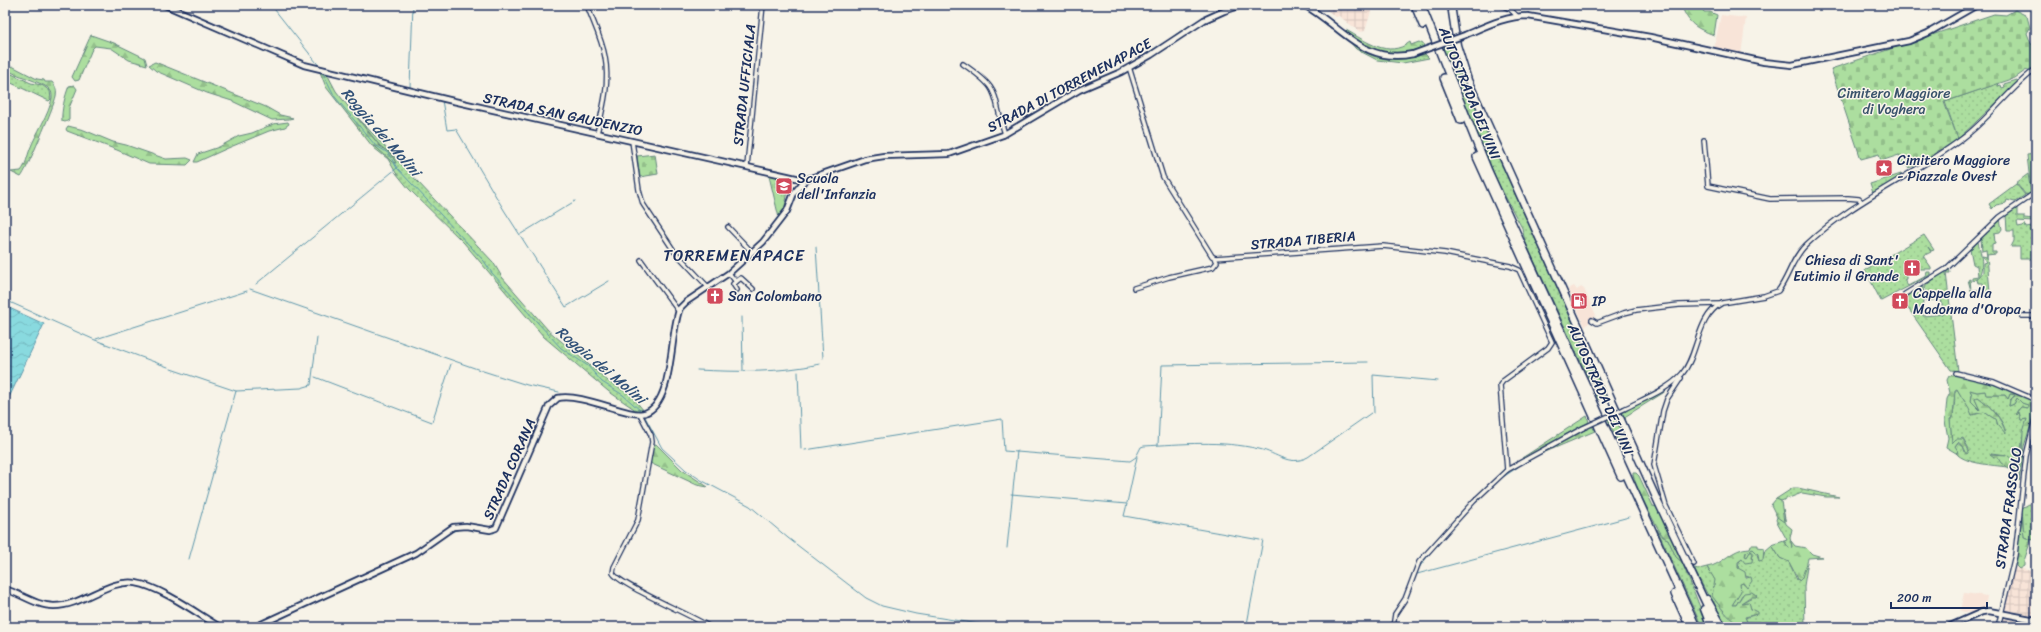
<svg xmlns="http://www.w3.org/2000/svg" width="2041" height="632" viewBox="0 0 2041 632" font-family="Sriracha,sans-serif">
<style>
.built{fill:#f8e4d8}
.industrial{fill:url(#industrial-grid)}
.grass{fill:url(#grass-dots);stroke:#64867e}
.forest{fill:url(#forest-firs);stroke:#64867e}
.cemetery{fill:url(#cemetery-stones);stroke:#64867e}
.park{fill:url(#park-tufts);stroke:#64867e}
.pitch{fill:#acde9f;stroke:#64867e}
.water{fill:url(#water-waves);stroke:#5d96ab}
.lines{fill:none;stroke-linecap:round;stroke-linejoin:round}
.stream{stroke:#5d96ab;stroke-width:1}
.minor-casing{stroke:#1b2f5e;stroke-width:6}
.tertiary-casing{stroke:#1b2f5e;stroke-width:8}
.trunk-casing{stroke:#1b2f5e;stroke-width:9}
.motorway-casing{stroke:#1b2f5e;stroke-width:10}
.minor{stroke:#f7f3e8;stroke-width:3.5}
.tertiary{stroke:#f7f3e8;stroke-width:4.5}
.trunk{stroke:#f7f3e8;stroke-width:6}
.motorway{stroke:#f7f3e8;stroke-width:7}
.minor-bridge-casing{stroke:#1b2f5e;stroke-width:6;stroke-linecap:butt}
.tertiary-bridge-casing{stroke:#1b2f5e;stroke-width:8;stroke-linecap:butt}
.minor-bridge{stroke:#f7f3e8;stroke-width:3.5}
.tertiary-bridge{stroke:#f7f3e8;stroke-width:4.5}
.labels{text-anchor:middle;stroke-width:3;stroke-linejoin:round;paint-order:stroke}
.street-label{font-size:14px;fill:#1b2f5e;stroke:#f7f3e8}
.park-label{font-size:14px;fill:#38526b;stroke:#f7f3e8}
.poi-label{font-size:14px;fill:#1b2f5e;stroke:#f7f3e8;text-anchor:start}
.water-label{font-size:15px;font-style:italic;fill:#315178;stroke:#f7f3e8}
.quarter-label{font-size:16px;letter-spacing:1px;fill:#1b2f5e;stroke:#f7f3e8}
</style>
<defs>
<pattern id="industrial-grid" width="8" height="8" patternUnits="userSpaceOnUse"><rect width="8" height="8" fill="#f8e4d8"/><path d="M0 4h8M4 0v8" fill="none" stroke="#d4c4bc"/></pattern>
<pattern id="grass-dots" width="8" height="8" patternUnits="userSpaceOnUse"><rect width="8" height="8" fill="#acde9f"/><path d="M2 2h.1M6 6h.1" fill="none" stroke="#93bf8b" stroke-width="1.8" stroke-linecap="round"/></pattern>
<pattern id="forest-firs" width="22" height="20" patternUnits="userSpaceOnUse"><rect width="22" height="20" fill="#acde9f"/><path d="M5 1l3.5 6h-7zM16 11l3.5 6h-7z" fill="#93bf8b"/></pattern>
<pattern id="cemetery-stones" width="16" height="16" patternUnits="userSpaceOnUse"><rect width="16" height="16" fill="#acde9f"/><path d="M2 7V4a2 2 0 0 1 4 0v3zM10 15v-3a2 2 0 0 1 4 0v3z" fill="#93bf8b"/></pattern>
<pattern id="park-tufts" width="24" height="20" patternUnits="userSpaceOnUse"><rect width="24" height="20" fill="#acde9f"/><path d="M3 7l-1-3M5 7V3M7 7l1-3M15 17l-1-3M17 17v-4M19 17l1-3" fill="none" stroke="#93bf8b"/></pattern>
<pattern id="water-waves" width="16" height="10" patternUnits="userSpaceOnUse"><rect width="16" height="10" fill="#89dadf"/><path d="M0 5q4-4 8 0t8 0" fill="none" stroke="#76bbc2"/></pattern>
</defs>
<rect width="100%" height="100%" fill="#f7f3e8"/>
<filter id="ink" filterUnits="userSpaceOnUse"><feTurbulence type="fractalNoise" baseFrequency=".025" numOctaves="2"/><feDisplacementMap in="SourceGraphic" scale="8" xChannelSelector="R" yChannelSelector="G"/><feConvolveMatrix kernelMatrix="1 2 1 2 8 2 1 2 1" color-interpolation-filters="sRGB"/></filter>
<g filter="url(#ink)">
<!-- built -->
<g class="built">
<path d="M 1721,15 L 1746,18 L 1741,55 L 1714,48 Z"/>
<path d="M 1574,286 L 1577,290 L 1581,287 L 1584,289 L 1596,315 L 1586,326 L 1585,327 L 1568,289 Z"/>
<path d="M 1964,593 L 1987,596 L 1985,609 L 1974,614 L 1961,611 L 1960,610 Z"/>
</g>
<!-- industrial -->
<g class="industrial">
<path d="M 1320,5 L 1373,5 L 1365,31 L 1360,32 L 1339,16 L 1336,17 Z"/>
<path d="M 2014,567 L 2036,572 L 2036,616 L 2006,610 L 2004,606 Z"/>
<path d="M 2002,618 L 2036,625 L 2036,627 L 2000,627 Z"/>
</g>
<!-- grass -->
<g class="grass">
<path d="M 1450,68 L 1456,73 L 1462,75 L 1577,332 L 1575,331 L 1572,336 L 1576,337 L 1578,336 L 1584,347 L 1585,364 L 1591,364 L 1591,362 L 1597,375 L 1591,370 L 1588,377 L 1586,373 L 1525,241 L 1522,228 L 1497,181 Z"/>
<path d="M 5,71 L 31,83 L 42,85 L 50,91 L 51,99 L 49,101 L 5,80 Z"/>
<path d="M 2017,80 L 2018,82 L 1958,139 L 1945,102 L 1999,83 L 1998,86 L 2001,85 L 2002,88 L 2005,87 L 2004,84 Z"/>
<path d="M 358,118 L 493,262 L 502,277 L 548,330 L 608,381 L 630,394 L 644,411 L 637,411 L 608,391 L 544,337 L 464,243 L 409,189 L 396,173 L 388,159 L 374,148 L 373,145 L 396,163 L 392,155 L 380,146 Z"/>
<path d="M 1901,174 L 1901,176 L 1873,193 L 1870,184 Z"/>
<path d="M 2028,174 L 2031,193 L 2026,195 L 2016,183 Z"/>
<path d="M 2016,184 L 2025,195 L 2015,202 L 2007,200 L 2006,203 L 1996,205 L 1992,209 L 1989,204 Z"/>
<path d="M 2017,205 L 2017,216 L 2024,216 L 2024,219 L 2034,220 L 2033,222 L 2017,221 L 2018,227 L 2023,226 L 2025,224 L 2026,228 L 2032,227 L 2032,225 L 2035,225 L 2034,259 L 2020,259 L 2020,247 L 2011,247 L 2014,241 L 2014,231 L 2007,231 L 2006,214 Z"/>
<path d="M 2000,219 L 2002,229 L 2000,232 L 1994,233 L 1995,243 L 1992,244 L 1992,252 L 1996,252 L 1996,254 L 1987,255 L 1990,293 L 1972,294 L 1968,280 L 1970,279 L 1971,290 L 1984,290 L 1983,283 L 1978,283 L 1977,280 L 1983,272 L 1983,263 L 1986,262 L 1982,256 L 1987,257 L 1986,250 L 1982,251 L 1981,238 Z"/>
<path d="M 1924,235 L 1934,250 L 1931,251 L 1928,247 L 1931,252 L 1923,256 L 1931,267 L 1931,269 L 1917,269 L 1917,264 L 1911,264 L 1906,268 L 1906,279 L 1904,280 L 1908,286 L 1926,276 L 1927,272 L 1930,272 L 1930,275 L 1881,301 L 1865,270 Z"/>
<path d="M 1978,242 C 1981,252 1987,277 1972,281 L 1972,277 L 1978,276 L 1977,266 L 1973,264 L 1970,249 Z"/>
<path d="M 1949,268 L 1950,273 L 1946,273 L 1958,371 L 1951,370 L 1903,301 L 1905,297 L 1923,287 C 1925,298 1921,305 1923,316 L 1944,314 L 1941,299 L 1927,301 L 1925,286 Z"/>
<path d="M 1957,389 L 1965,402 L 1970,407 L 1972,415 L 1984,412 C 1988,414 1992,418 1997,419 L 1997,424 L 2006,433 C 2003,418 1989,405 1978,397 L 1975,399 L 1980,410 L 1971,401 L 1972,395 L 1970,390 L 1977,392 L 1985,391 L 1987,395 L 2005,395 L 2008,399 L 2010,394 L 2015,395 L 2010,400 L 2009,406 L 2014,404 L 2017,398 L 2022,403 L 2028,405 L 2028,408 L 2021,407 L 2017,411 L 2017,415 L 2019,412 L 2021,420 L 2027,419 C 2022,436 2021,453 2017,470 L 2014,457 L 2015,469 L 2015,464 L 2007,455 L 1991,453 C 1997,457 2003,462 2007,467 C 1993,465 1965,464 1956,453 L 1958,453 L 1955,447 L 1957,443 L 1963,446 L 1965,452 L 1969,449 L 1963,438 L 1952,443 L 1950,420 L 1953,418 C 1953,409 1956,402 1954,393 Z"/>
<path d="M 1793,488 L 1798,488 L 1839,497 L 1826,497 L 1802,493 L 1781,501 L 1776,499 Z"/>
<path d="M 2029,504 L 2036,505 L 2036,540 C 2019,539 2024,534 2023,521 C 2023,516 2022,513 2022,508 Z"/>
<path d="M 1783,509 L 1786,524 L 1792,529 L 1790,538 L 1792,547 L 1791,548 L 1788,547 L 1784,541 L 1787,540 L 1776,520 L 1777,517 L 1785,520 Z"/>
<path d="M 1657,529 L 1663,537 L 1668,539 L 1676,557 L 1682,562 L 1708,627 L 1702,627 Z"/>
<path d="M 1772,545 L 1780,558 L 1789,562 L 1797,580 L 1807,566 L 1807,567 L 1804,586 L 1805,627 L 1761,627 L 1761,623 L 1747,622 L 1745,618 L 1756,614 L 1750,607 L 1741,603 L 1752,597 L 1748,594 L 1742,595 L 1736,605 L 1732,605 L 1740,592 L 1740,584 L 1743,583 L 1744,585 L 1749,584 L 1749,577 L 1745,576 L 1738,568 L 1739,562 L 1742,559 L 1752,560 L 1753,554 L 1751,551 L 1747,557 L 1745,556 L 1746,552 L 1753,549 L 1756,550 L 1759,561 L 1763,558 L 1765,551 Z"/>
<path d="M 1689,560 L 1694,568 L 1699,569 L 1707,567 C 1708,571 1713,574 1715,579 C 1717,586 1711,593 1715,600 C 1722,610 1732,617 1739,627 L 1725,627 Z"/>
</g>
<!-- forest -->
<g class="forest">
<path d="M 1681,5 L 1692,5 L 1702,8 L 1704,12 L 1710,12 L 1717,15 L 1714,35 C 1696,28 1689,25 1681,5 Z"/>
<path d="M 1346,30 C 1366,41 1388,59 1410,42 L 1411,45 L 1419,42 L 1423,44 L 1424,47 C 1421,49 1419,49 1415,50 C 1382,59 1372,48 1345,33 Z"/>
<path d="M 91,35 L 114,43 L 145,58 L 147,65 L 129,60 L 111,48 L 95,46 L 92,49 L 79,80 L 75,81 L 72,77 Z"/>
<path d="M 1350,42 C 1375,63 1396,62 1425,54 L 1429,58 L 1403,63 L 1377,60 L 1356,49 Z"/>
<path d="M 1454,43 L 1462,76 C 1449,70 1446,61 1443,48 Z"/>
<path d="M 155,62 L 266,107 L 280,115 L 293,118 L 289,119 L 272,120 L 232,101 L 207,93 L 156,71 L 149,65 Z"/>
<path d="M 12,66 L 37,79 L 44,80 L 45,82 L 52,82 C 56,87 57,90 56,96 C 54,106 26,172 21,177 L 11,172 L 21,171 C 26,165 27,157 30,149 C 36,133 49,115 52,98 C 52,95 52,92 50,90 C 45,83 18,76 9,71 L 8,69 Z"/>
<path d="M 322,71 L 326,72 L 336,91 L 369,133 L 380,146 L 391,154 L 396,163 L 392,162 L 375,146 L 372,146 L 326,87 L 320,72 Z"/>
<path d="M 74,85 L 77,89 L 69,108 L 69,120 L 65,122 L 62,121 C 61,111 65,96 69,86 Z"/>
<path d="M 288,122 L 289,124 L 285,127 L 269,131 L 228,148 L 197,162 L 194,162 L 198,154 L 219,147 L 239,136 L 252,133 L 273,124 Z"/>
<path d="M 68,126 L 84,130 L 113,142 L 126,145 L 166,159 L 187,158 L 192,160 L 187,165 L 149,164 L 117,150 L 67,131 L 66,129 Z"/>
<path d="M 1590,370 L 1599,377 L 1606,398 L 1598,399 L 1595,393 L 1595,386 L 1588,377 Z"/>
<path d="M 1953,375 L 1959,375 L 1995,383 L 2036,401 L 2036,409 L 2024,446 L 2019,481 L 2019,458 L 2022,452 L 2023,432 L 2027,419 L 2021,420 L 2019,412 L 2017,415 L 2016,413 L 2021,407 L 2028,408 L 2028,405 L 2022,403 L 2017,398 L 2014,404 L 2009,406 L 2010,400 L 2015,396 L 2014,394 L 2010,394 L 2008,399 L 2005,395 L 1986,395 L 1985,391 L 1977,392 L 1970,390 L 1972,395 L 1971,401 L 1980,410 L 1975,399 L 1978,397 C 1990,406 2002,418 2006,434 L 1998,425 L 1996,419 C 1992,418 1988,414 1984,412 L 1972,415 C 1969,405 1962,399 1957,389 L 1955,390 L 1953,417 L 1950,419 L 1952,443 L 1956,439 L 1963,439 L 1969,451 L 1967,454 L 1963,446 L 1958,442 L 1955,446 L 1958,451 L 1956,453 L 1946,447 L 1948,438 L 1945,421 L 1947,399 L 1950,393 L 1947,380 L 1949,376 Z"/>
<path d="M 1671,386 L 1663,393 L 1626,416 L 1625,420 L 1631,433 L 1622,413 Z"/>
<path d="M 1614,415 L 1626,439 L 1622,446 L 1618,442 L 1608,420 Z"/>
<path d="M 1587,416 L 1589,422 L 1522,458 Z"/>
<path d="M 1592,426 L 1595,431 L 1524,461 Z"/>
<path d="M 656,444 L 682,470 L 708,487 L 697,485 L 650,463 L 653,445 Z"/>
<path d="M 1990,454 L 2008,455 L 2015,461 L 2015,487 L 2011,487 L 2012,470 L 2001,463 L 1998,458 L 1994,457 Z"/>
<path d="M 1633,473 L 1636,473 L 1639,476 L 1653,506 L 1657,507 L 1660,511 L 1682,562 L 1676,557 L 1668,539 C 1667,539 1664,537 1663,536 C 1657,529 1632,480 1633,473 Z"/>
<path d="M 1776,499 L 1781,501 L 1784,522 L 1777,517 L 1771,505 Z"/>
<path d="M 2022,515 L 2024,537 L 2031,540 L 2024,561 L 2024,566 L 2019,569 L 2016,566 Z"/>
<path d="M 1784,541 L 1789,548 L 1792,547 L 1791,541 L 1795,546 L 1806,548 L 1812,554 L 1822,557 L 1808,558 C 1807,566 1804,569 1802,578 L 1799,581 L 1789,562 L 1780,558 L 1772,545 Z"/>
<path d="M 1751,545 L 1758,545 L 1758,547 L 1764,548 L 1763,560 L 1759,561 L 1758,554 L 1753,549 L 1746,552 L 1745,556 L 1747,557 L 1750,552 L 1753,552 L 1752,562 L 1745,563 L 1742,559 L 1738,562 L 1738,568 L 1745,572 L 1746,578 L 1751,577 L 1752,581 L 1747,588 L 1743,583 L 1740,584 L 1741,591 L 1732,605 L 1736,605 L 1744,593 L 1752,592 L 1757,596 L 1756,597 L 1750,597 L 1741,603 L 1749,602 L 1751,609 L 1757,612 L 1757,614 L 1745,617 L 1747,622 L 1760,622 L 1761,627 L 1749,627 L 1745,624 L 1745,627 C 1735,627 1719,605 1712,596 L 1715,580 L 1707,567 C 1723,565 1731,548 1750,548 Z"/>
</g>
<!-- cemetery -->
<g class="cemetery">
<path d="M 2015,10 L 2027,16 L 2030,28 L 2027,33 L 2031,44 L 2036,45 L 2035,68 L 2025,71 L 2015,78 L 1944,102 L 1958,139 L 1944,149 L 1937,151 L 1938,153 L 1915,168 L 1914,166 L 1908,168 L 1907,164 L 1903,166 L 1899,155 L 1881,161 L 1879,154 L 1861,159 L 1831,69 L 1994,14 L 2006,15 Z"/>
<path d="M 655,154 L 658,174 L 640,177 L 637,156 Z"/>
</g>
<!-- park -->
<path class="park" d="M 771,174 L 793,179 L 791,185 L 777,182 L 776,187 L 788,191 L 784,211 L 779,218 L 769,176 Z"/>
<!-- pitch -->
<path class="pitch" d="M 2036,154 L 2036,189 L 2031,191 L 2027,155 Z"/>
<!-- water -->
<path class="water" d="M 5,306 L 44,324 L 5,406 Z"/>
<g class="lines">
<!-- stream -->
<g class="stream">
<path d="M 271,5 L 320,67"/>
<path d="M 1207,16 L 1232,6"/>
<path d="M 1190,26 L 1192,25"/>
<path d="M 1174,36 L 1181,31"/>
<path d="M 1120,70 L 1170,39"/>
<path d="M 322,71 L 335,97 L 375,145 L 388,153 L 397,168 L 484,261 L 492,273 L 561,348 L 588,366 L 602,382 L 623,395 L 641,411"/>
<path d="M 410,87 L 413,5"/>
<path d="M 442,100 L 447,130 L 456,129 L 504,210 L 566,307 L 609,281"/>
<path d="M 478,109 L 544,124"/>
<path d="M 547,125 L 611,139"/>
<path d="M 521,234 L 575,201"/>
<path d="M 816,247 L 823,358"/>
<path d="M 256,284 L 397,168"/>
<path d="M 250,289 L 483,371 L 527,385 L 559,392"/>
<path d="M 5,300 L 95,340 L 168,367"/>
<path d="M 742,317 L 743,371"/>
<path d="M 96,339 L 247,291"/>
<path d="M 171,369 L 236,391"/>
<path d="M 697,370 C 739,372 779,373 820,364"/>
<path d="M 798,372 L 801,449"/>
<path d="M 315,377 L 432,422 L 451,364"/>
<path d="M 1374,413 L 1373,375 L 1438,381"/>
<path d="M 644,415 L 662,448 L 686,470 L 701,480 L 750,506 L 788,538 L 866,598 L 882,606 L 916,614 L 998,627"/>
<path d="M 1158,445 L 1162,365 L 1368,362"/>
<path d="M 805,450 L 1002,419 L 1004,451 L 1130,461 L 1136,457 L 1141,447 L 1144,446 C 1182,444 1221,440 1259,449 C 1277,453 1289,467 1308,457 L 1371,413"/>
<path d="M 1500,479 L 1518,467"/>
<path d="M 1011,494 L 1127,504 L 1124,516 L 1260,540"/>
<path d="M 1127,503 L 1137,457"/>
<path d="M 451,532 L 463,528 L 494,533 L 499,528 L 518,484"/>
<path d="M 1440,541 L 1476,502"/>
<path d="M 434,543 L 448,533"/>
<path d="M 1007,548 L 1017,451"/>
<path d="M 189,559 L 236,391 L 301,388 L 311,385 L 317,338"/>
<path d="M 401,562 L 413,557"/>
<path d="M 1418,569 L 1433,549"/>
<path d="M 1417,574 L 1629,517"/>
<path d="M 1406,600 L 1411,587"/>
<path d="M 1396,618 L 1399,611"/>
<path d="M 1247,624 L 1263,540"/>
</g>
<!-- minor casing -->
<g class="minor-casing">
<g id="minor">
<path d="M 587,5 C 593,22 602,39 605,57 C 610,83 603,108 597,133"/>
<path d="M 1501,5 L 1510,9 L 1517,16"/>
<path d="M 963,64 C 1004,92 991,93 1005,134"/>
<path d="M 1129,67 L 1163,177 L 1212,256 L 1215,258 L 1383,246 L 1445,253 L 1510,266 L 1519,270 L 1552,342 L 1548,348 L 1503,381 L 1500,385 L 1507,470"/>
<path d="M 1704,140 L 1708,186 L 1770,199 L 1848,198 L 1859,199 L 1862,202"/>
<path d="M 632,141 L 639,190 L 643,204 L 674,251 L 709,288"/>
<path d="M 747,166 L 763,5"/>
<path d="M 2034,193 L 2036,221"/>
<path d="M 728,227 L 752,252"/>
<path d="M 641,260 L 679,312"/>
<path d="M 729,273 L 736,282"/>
<path d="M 1134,288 L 1169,277 L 1213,267 L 1217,262 L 1215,258"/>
<path d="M 737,290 L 733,284 L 741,278 L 753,289"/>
<path d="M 1905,294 L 1946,269 L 2000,217 L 2036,192"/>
<path d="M 2022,316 L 2036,316"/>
<path d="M 1592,320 L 1597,323 L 1624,313 L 1636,310 L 1679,305 L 1719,304"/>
<path d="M 1956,373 L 1994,382 L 2036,400"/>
<path d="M 1681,378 L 1667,399 L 1663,411 L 1654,465 L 1666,506 L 1694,564"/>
<path d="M 1624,409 C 1643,399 1668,390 1682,374 C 1699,354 1696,317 1722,303 L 1764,296 L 1778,291 C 1789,277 1792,258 1806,245 C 1852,201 1913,176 1963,138 C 1990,118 2009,89 2036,69"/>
<path d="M 640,414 L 651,435 L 652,442 L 638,520 L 614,567 L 613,573 C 619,585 692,615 710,627"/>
<path d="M 1393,627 L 1395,614 L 1405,599 L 1419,562 L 1474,501 L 1507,470 L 1583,428"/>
<path d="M 1998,627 L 2015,555 L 2026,456 L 2036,415"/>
</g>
</g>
<!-- tertiary casing -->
<g class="tertiary-casing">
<g id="tertiary">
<path d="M 165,5 L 304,65 L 449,100 L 805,180 L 865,159 L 884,156 L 949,154 L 1003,135 L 1079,90 L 1121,72 L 1151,55 L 1204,20 L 1224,11 L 1242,5"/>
<path d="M 1304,5 C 1342,26 1363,65 1413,54"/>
<path d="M 1465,35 C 1486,26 1506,16 1528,16 L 1650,37 L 1764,62 L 1792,65 L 1909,41 L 1928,33 L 1977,5"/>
<path d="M 5,589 C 21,594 37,606 54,606 C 83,606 107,579 136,583 C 161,587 198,614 220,627"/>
<path d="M 255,627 L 416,553 L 453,527 L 466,526 L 490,530 L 496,528 L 549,406 L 558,398 C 583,393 629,418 645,413 C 675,402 669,332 680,308 L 686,302 L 729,273 L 763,242 L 787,211 L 794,193 L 805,180"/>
<path d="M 1948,627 L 1982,612 L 1989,611 L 2036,620"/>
</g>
</g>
<!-- trunk casing -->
<g class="trunk-casing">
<g id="trunk">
<path d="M 1451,5 L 1457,45 L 1468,80 L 1658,502 L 1717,627"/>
<path d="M 1707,599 L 1723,627"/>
<path d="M 1704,609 L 1711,627"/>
</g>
</g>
<!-- motorway casing -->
<g class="motorway-casing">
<g id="motorway">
<path d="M 1415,5 L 1423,25"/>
<path d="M 1421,5 L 1488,171 L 1696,627"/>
<path d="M 1444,78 L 1461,120"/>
<path d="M 1477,157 L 1621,476"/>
<path d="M 1675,594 L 1690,627"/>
</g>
</g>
<!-- minor -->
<use href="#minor" class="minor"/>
<!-- tertiary -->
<use href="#tertiary" class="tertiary"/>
<!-- trunk -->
<use href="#trunk" class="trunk"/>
<!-- motorway -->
<use href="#motorway" class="motorway"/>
<!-- minor-bridge casing -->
<g class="minor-bridge-casing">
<path id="minor-bridge" d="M 1583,428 L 1624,409"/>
</g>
<!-- tertiary-bridge casing -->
<g class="tertiary-bridge-casing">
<path id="tertiary-bridge" d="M 1413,54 L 1465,35"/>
</g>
<!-- minor-bridge -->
<use href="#minor-bridge" class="minor-bridge"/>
<!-- tertiary-bridge -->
<use href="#tertiary-bridge" class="tertiary-bridge"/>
</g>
</g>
<!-- icons -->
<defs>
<g id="sight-square" transform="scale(0.9)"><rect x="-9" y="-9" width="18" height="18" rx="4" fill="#d1495b" stroke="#f7f3e8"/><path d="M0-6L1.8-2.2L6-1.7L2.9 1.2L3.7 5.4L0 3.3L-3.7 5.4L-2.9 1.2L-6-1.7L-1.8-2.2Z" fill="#fff"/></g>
<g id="school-square" transform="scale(0.9)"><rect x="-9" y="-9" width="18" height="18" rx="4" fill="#d1495b" stroke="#f7f3e8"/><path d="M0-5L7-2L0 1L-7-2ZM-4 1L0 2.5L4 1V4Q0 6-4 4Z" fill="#fff"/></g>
<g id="church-square" transform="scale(0.9)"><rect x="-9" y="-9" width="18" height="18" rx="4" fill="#d1495b" stroke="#f7f3e8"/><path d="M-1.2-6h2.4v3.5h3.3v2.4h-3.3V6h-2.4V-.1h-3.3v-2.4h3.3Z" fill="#fff"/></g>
<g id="fuel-square" transform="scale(0.9)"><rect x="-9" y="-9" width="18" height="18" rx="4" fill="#d1495b" stroke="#f7f3e8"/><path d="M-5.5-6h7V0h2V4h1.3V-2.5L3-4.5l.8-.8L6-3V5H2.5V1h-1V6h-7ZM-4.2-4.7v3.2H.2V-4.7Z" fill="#fff"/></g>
</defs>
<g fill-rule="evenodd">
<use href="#sight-square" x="1884" y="168"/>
<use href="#school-square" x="784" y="186"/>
<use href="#church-square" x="1912" y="268"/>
<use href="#church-square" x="715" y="296"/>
<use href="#fuel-square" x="1579" y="301"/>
<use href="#church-square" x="1900" y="301"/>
</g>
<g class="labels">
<!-- street labels -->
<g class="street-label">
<text transform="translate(744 85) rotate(-84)" y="5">STRADA UFFICIALA</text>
<text transform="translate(1069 85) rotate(-28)" y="5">STRADA DI TORREMENAPACE</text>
<text transform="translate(1470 93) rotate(68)" y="5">AUTOSTRADA DEI VINI</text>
<text transform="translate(563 114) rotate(12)" y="5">STRADA SAN GAUDENZIO</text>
<text transform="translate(1303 240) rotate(-5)" y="5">STRADA TIBERIA</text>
<text transform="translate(1601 389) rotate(66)" y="5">AUTOSTRADA DEI VINI</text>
<text transform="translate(509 469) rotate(-66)" y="5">STRADA CORANA</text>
<text transform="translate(2008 508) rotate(-82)" y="5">STRADA FRASSOLO</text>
</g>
<!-- park labels -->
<g class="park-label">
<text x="1894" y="98">Cimitero Maggiore<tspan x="1894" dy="16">di Voghera</tspan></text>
</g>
<!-- poi labels -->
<g class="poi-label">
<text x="1897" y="165">Cimitero Maggiore<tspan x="1897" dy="16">- Piazzale Ovest</tspan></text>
<text x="797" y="183">Scuola<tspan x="797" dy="16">dell'Infanzia</tspan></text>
<text x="1899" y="265" text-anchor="end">Chiesa di Sant'<tspan x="1899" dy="16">Eutimio il Grande</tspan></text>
<text x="1913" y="298">Cappella alla<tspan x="1913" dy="16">Madonna d'Oropa</tspan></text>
<text x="728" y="301">San Colombano</text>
<text x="1592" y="306">IP</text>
</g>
<!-- water labels -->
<g class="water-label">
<text transform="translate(381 132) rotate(49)" y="5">Roggia dei Molini</text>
<text transform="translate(601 365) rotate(40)" y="5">Roggia dei Molini</text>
</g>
<!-- quarter labels -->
<g class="quarter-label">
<text x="734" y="261">TORREMENAPACE</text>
</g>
</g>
<!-- margin -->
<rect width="2041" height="632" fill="none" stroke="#f7f3e8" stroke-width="20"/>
<rect x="10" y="10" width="2021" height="612" fill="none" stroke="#1b2f5e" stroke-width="1.5" filter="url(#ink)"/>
<!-- scale -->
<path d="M1891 602v6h96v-6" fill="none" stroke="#1b2f5e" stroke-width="2"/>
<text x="1897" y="602" font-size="12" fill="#1b2f5e" stroke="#f7f3e8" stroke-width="3" paint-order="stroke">200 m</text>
</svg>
